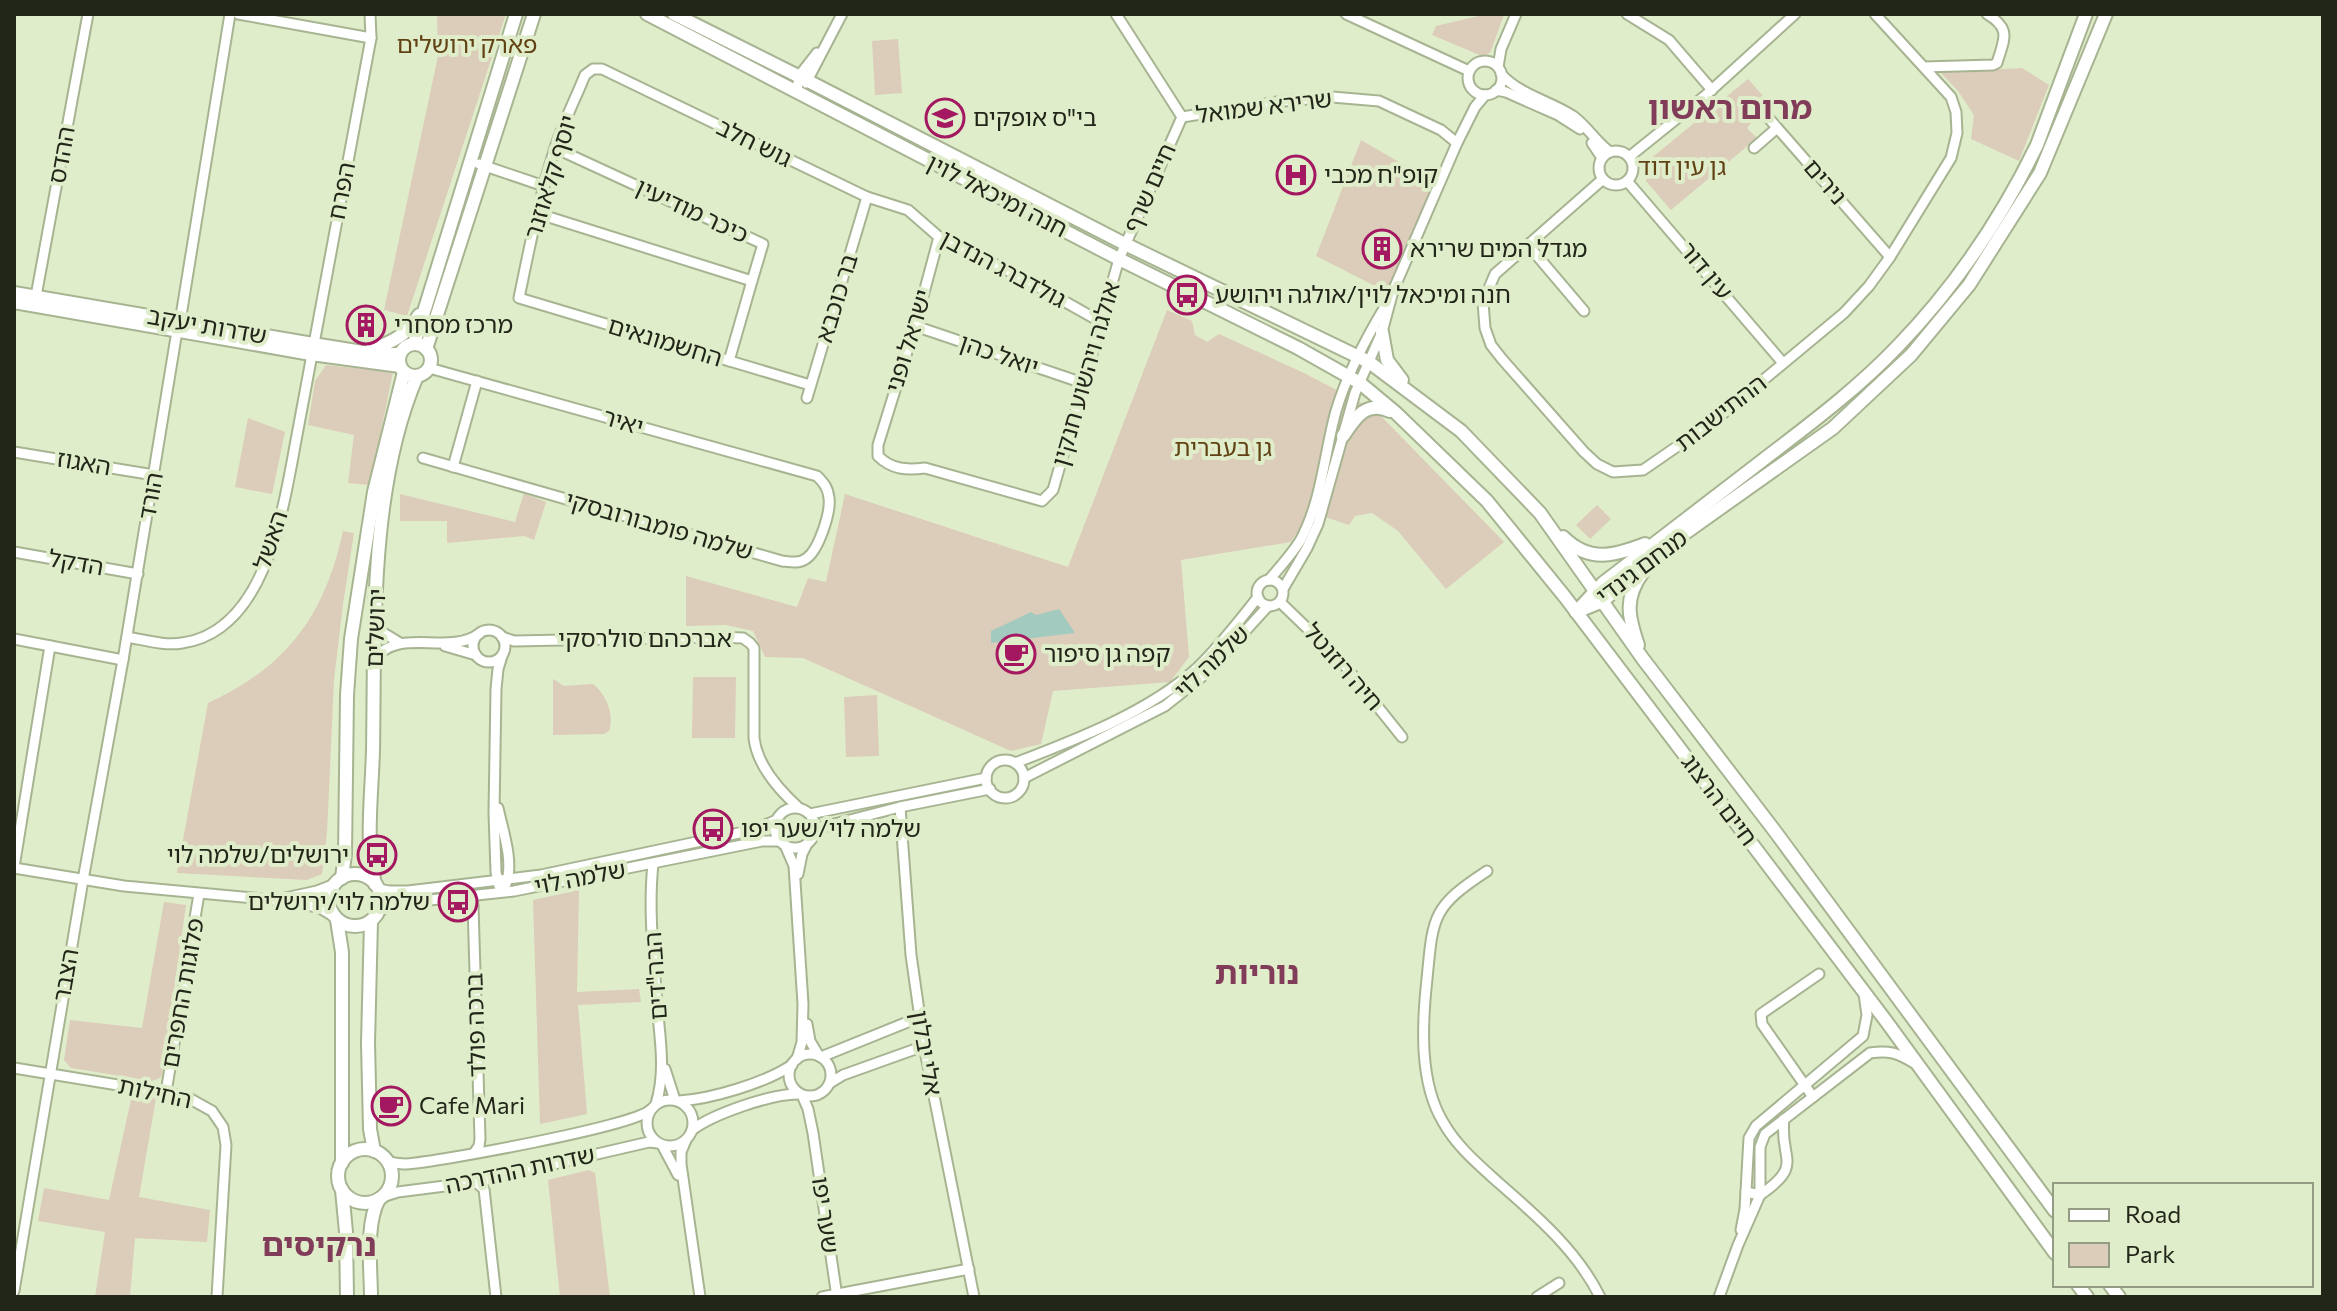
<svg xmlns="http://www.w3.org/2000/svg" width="2337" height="1311" viewBox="0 0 2337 1311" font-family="Commissioner,'Noto Sans Hebrew',sans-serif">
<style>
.green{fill:#dcccba}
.water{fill:#a3cabf}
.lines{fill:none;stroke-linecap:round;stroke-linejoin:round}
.street-casing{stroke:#a7b492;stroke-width:13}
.secondary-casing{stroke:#a7b492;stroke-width:16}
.street{stroke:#fff;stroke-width:9}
.secondary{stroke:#fff;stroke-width:12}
.labels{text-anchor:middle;stroke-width:8;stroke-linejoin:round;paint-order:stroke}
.park-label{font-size:24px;fill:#614214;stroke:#e0edca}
.street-label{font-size:24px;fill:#222619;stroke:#e0edca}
.poi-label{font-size:24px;fill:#222619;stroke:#e0edca;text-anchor:start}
.district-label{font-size:32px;font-weight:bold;fill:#803c58;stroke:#e0edca}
</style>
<rect width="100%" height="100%" fill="#e0edca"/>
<!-- green -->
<g class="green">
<path d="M 437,14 L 506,14 L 407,316 L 384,310 L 438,56 Z"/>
<path d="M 1487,14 L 1504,15 L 1490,53 L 1482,56 L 1432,35 L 1436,26 Z"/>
<path d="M 898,39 L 902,93 L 875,95 L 872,41 Z"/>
<path d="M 2022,68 L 2049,85 L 2019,161 L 1971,139 L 1974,115 L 1958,91 L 1940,72 Z"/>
<path d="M 1748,79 L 1763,96 L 1752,105 L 1759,114 L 1747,128 L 1757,138 L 1671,210 L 1646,181 L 1649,160 Z"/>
<path d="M 1361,140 L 1435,183 L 1387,292 L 1316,256 Z"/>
<path d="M 1167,310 L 1192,321 L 1195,335 L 1207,342 L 1219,334 L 1304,373 L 1375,410 L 1504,542 L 1446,589 L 1398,531 L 1372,513 L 1355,516 L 1349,525 L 1310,512 L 1291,542 L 1181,560 L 1189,657 L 1170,682 L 1053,691 L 1041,744 L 1011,751 L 803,658 L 765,657 L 753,631 L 726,625 L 686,626 L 686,576 L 797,607 L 808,578 L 826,582 L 845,494 L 1068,567 Z"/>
<path d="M 326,365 L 393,372 L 370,485 L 348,483 L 354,435 L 308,425 L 315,381 Z"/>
<path d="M 248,418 L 285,432 L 272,494 L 235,487 Z"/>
<path d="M 524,493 L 546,502 L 534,540 L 524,536 L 447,543 L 447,521 L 400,521 L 400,494 L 515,522 Z"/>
<path d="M 1597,505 L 1611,519 L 1590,539 L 1576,525 Z"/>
<path d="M 343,531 L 354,533 L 343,604 L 334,680 L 327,833 L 322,874 L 307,880 L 177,873 L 208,703 C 287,667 325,615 343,531 Z"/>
<path d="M 693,677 L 736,677 L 735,738 L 692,738 Z"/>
<path d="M 553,679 L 564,686 L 593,684 C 606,694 615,715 609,731 L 604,734 L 553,735 Z"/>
<path d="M 877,695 L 879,756 L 846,757 L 844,697 Z"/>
<path d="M 579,890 L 577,992 L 639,989 L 641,1002 L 578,1005 L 587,1114 L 540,1124 L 533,900 Z"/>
<path d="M 164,902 L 186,905 L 162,1075 L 160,1078 L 152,1081 L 71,1068 L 64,1060 L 70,1020 L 142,1028 Z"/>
<path d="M 132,1095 L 156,1098 L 139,1197 L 210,1210 L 207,1242 L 135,1238 L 130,1297 L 95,1297 L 105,1232 L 38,1221 L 44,1188 L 109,1200 Z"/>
<path d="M 589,1170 L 595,1173 L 610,1297 L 560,1297 L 548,1180 Z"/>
</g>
<!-- water -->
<path class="water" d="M 1059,609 L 1075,633 L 991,643 L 991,631 L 1031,612 L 1036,615 Z"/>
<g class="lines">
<!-- street casing -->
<g class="street-casing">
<g id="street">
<path d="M 238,14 L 371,38"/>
<path d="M 1116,14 L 1182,117"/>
<path d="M 1346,14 L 1469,71"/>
<path d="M 1627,14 L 1669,40 L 1712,90"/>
<circle cx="1485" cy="78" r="17"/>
<path d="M 1498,67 L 1501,49 L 1516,14"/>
<path d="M 1924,67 L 1993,65 L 1997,63 C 2004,39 2012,29 1987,14"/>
<path d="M 1501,74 C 1520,95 1550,101 1573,116 C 1587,126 1596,142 1610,152"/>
<path d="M 806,83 L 842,14"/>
<path d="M 1496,90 L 1506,92 L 1558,115 L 1580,129"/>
<path d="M 797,91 L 799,76 L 817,53"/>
<path d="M 1759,107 L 1890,257"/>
<path d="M 1182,117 L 1284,101 L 1332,97 L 1379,101 L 1441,130 L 1457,143"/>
<path d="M 1592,143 L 1602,158"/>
<path d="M 1754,148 L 1777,128"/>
<circle cx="1616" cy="168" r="17"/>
<path d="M 1629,157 L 1706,95 L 1795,14"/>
<path d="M 479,164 L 544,186"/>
<path d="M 1603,179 L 1495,274 L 1483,302 L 1485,328 L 1491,345 L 1502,359 L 1584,452 L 1597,464 L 1613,472 L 1643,470 L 1714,421 L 1844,313 L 1869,286 L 1890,257 L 1951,158 L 1957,133 L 1956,112 L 1951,97 L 1875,14"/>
<path d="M 1627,181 L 1783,363"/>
<path d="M 536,213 L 752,281 L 763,244 L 555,148"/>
<path d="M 939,237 L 915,326 L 878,445 L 878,456 C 892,470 907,470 925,468 L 1042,501 L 1053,490 L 1119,259 L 1182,117"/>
<path d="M 1528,245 L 1584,311"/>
<path d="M 36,296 L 88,14"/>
<path d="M 180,322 L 230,14"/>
<path d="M 915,326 L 1083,383"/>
<path d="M 729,361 L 752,281"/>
<path d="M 810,385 L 519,298 C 529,249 539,199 554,151 C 562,125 575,100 585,75 L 593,69 L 602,69 L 867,197 L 908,210 L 939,237 L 1021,277 L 1101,322"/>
<path d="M 807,398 L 867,197"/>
<path d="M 14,452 L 154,475"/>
<path d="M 423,458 L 782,561 C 791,562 799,564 807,558 C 819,549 831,512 829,498 C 828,488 824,483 817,476 L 429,368"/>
<path d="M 453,467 L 477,381"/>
<path d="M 14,552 L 138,574"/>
<circle cx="1270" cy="593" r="13"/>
<path d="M 1269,580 C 1280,567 1291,555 1300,541 C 1322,501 1324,454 1336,411 C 1347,374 1366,338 1386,305"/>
<path d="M 1283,589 L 1307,548 L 1318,524 L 1355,393 L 1382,332 L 1393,291 L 1457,143 L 1475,107 L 1485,95"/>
<path d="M 1280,602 L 1342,662 L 1402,737"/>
<path d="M 376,622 L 382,632 L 400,643"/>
<circle cx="489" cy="646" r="16"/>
<path d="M 127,637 C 145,640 165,646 182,643 C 268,631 284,503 297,435 L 371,38 L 370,14"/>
<path d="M 502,637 L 514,641 L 714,637 L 743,638 L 750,643 L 754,648 L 754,738 C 757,765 779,790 799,808"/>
<path d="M 14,639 L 123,660"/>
<path d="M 445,646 L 476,655"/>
<path d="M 374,660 C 398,626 447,656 479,634"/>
<circle cx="1005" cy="779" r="19"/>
<path d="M 1015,763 C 1075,740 1149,712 1197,668 C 1220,646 1239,621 1258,597"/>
<path d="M 1024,778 L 1165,706 L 1209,671 L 1268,606"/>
<path d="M 900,807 L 911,955 L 924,1046 L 974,1297"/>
<circle cx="795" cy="828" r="20"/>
<path d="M 498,808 C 503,831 514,862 506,884"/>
<path d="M 810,814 L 986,778"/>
<path d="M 815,829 L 900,807 L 990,789"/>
<path d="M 785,845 L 794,866 L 803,1004 L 802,1042 L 797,1059"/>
<path d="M 653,864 C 648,910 654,959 657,1005 C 660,1039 666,1071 656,1104"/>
<path d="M 14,867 L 50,646"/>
<path d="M 14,868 L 124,886 L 274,900 L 318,907 L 333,916"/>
<path d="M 1487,871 C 1432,907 1433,916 1427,979 C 1422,1024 1419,1082 1443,1122 C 1457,1147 1479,1165 1500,1184 C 1538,1217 1578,1252 1600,1297"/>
<path d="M 798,874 L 802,854 L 807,844"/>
<path d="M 499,886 L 496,872 L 494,813 L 496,689 L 498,669 L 502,656"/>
<path d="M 379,889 L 389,891 L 408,891 L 541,875 L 753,830 L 777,820"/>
<path d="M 467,896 L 473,905 L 480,1139 L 479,1146 L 474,1153"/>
<path d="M 281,899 L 317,891 L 335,884"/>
<path d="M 379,911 L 392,904 L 514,891 L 762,841 L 781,841"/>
<path d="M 807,1024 L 810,1041 L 819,1056"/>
<circle cx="810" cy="1075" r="21"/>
<path d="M 821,1057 L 920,1017"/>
<path d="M 14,1068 L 185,1096 L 212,1111 L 223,1127 L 226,1145 L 217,1297"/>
<path d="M 665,1069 L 675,1100"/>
<path d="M 830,1083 L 843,1075 L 924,1046"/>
<path d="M 166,1092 L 199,894"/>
<path d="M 802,1095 L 808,1109 L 813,1133 L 837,1297"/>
<path d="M 1813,1097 L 1762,1024 L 1761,1014 L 1819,974"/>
<circle cx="670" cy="1123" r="23"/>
<path d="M 679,1101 C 711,1099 765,1083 792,1065"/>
<path d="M 692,1130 C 713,1114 773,1093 800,1094"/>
<path d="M 686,1140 L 681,1152 L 681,1164 L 700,1297"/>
<path d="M 662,1145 L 678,1175"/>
<path d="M 388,1162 C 394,1163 400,1164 406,1164 C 437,1162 635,1126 650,1110"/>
<path d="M 476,1182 L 484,1189 L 496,1297"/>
<path d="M 1746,1192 L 1760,1195 C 1805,1164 1779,1160 1784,1119"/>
<path d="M 382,1197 L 398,1192 L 476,1182 L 649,1142 L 658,1143"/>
<path d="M 1741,1230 L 1745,1209 L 1749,1138 L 1756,1126 L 1863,1036 L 1867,1015 L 1864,994"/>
<path d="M 14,1291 L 83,880 L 123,660 L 177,331"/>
<path d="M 822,1297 L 969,1269"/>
<path d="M 1537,1297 L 1559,1283"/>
<path d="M 1719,1297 L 1738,1245 L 1760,1195 L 1760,1147 L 1765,1134 L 1870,1053 C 1889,1050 1898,1053 1914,1063"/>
</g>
</g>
<!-- secondary casing -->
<g class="secondary-casing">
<g id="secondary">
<path d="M 647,14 L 1119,259 L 1298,348 L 1360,383 L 1396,413 L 1487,501 L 1565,597 L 1886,1021 L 2055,1253"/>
<path d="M 674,14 L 808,81 L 1125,244 L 1369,362 L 1461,431 L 1540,513 L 1643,659 L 1774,830 L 2055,1211"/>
<path d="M 14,293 L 313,344 L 375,354 L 400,354"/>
<path d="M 14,302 L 311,354 L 400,366"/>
<path d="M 1382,332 L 1387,360 L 1402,380"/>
<path d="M 414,344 L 516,14"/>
<circle cx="415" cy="360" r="16"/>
<path d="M 371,349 C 392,343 408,334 419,315"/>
<path d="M 426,349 L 534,14"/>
<path d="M 1343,436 C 1355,418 1366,400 1390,411"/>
<path d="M 1563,537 C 1589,563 1614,556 1645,544"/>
<path d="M 1578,610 L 1603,583 C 1656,542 1710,501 1763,460 C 1810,424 1857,389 1898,346 C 1954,288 2002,217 2037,145 L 2086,14"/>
<path d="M 1576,612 L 1603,601 L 1657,553 L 1833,428 L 1911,355 L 1969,285 L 2040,173 L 2106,14"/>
<path d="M 1638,645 C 1628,616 1624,598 1643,572"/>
<circle cx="355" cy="900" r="26"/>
<path d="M 342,878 L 345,854 L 347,695 L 351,639 L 374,492 L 404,372"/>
<path d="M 375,884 C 365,843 372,792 373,750 C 375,631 369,487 417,376"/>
<path d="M 337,920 L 342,952 L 342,1163"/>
<path d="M 371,921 L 368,1043 L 370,1129 L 374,1151"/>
<circle cx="365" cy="1176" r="27"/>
<path d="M 342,1190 L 346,1232 L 347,1297"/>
<path d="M 2078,1285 L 2087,1297"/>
<path d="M 2110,1285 L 2119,1297"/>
<path d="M 371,1297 C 371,1269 365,1224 379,1199"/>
</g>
</g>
<!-- street -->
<use href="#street" class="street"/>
<!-- secondary -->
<use href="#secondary" class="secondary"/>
</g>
<!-- icons -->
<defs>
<g id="school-ring" transform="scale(2)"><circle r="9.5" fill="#e0edca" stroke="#a31860" stroke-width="1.5"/><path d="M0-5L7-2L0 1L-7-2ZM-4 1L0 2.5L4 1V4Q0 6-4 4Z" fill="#a31860"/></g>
<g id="hospital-ring" transform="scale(2)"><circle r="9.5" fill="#e0edca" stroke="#a31860" stroke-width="1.5"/><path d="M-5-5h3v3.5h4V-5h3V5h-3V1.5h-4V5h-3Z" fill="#a31860"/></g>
<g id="building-ring" transform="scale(2)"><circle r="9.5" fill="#e0edca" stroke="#a31860" stroke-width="1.5"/><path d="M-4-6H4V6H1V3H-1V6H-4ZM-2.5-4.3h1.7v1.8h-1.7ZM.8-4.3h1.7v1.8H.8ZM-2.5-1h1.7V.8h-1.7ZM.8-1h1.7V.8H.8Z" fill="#a31860"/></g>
<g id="bus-ring" transform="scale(2)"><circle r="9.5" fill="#e0edca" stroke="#a31860" stroke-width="1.5"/><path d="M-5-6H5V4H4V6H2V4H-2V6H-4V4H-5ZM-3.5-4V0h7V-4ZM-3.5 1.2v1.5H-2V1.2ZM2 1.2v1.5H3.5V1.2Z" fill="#a31860"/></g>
<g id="cafe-ring" transform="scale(2)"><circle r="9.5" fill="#e0edca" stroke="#a31860" stroke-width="1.5"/><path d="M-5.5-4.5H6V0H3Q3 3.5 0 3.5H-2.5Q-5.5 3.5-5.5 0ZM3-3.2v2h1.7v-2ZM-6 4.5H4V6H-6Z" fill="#a31860"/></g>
</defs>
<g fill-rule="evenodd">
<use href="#school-ring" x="945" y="118"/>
<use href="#hospital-ring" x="1296" y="175"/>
<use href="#building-ring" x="1382" y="249"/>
<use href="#bus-ring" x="1187" y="295"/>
<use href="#building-ring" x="366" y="325"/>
<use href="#cafe-ring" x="1016" y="654"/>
<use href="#bus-ring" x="713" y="829"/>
<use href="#bus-ring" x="377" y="855"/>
<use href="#bus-ring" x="458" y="902"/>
<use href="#cafe-ring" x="391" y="1106"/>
</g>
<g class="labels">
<!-- park labels -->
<g class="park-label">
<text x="467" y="53">פארק ירושלים</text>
<text x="1682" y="175">גן עין דוד</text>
<text x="1223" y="456">גן בעברית</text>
</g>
<!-- street labels -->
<g class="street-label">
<text transform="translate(1264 107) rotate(-7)" y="8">שרירא שמואל</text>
<text transform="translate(754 143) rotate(26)" y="8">גוש חלב</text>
<text transform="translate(62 155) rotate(-80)" y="8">ההדס</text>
<text transform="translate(551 177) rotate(-73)" y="8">יוסף קלאוזנר</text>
<text transform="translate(1825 182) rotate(49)" y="8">נירים</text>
<text transform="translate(1150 188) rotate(-66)" y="8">חיים שרף</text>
<text transform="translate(342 191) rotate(-79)" y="8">הפרח</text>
<text transform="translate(997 196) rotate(27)" y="8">חנה ומיכאל לוין</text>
<text transform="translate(692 211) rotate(25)" y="8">כיכר מודיעין</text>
<text transform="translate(1003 269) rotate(28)" y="8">גולדברג הנדבן</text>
<text transform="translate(1706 271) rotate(50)" y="8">עין דור</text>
<text transform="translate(837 298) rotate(-73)" y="8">בר כוכבא</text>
<text transform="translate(207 326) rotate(10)" y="8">שדרות יעקב</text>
<text transform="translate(909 341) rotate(-73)" y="8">ישראל ופני</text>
<text transform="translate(665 342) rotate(17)" y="8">החשמונאים</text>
<text transform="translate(999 355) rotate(19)" y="8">יואל כהן</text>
<text transform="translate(1086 374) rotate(-74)" y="8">אולגה ויהשוע חנקין</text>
<text transform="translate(1721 413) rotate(-38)" y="8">ההתישבות</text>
<text transform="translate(623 422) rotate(16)" y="8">יאיר</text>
<text transform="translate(84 463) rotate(10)" y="8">האגוז</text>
<text transform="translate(151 496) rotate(-80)" y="8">הורד</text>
<text transform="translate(659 526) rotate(16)" y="8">שלמה פומבורובסקי</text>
<text transform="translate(271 540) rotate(-72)" y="8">האשל</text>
<text transform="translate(76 563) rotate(10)" y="8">הדקל</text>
<text transform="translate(1642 567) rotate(-37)" y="8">מנחם גינדי</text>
<text transform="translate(376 628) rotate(-88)" y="8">ירושלים</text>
<text x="645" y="647">אברכהם סולרסקי</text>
<text transform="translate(1212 662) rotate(-44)" y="8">שלמה לוי</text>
<text transform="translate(1343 667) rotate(49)" y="8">חיה רוזנטל</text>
<text transform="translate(1719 800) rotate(53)" y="8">חיים הרצוג</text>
<text transform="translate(580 878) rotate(-11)" y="8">שלמה לוי</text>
<text transform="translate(66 975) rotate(-80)" y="8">הצבר</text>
<text transform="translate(656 976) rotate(-94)" y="8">הבה"דים</text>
<text transform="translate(183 993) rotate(-80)" y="8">פלוגות החפרים</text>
<text transform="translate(476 1025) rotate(-92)" y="8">ברכה פולד</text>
<text transform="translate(926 1053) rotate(80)" y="8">אלי יבלון</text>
<text transform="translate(155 1093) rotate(12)" y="8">החילות</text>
<text transform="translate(520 1170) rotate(-12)" y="8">שדרות ההדרכה</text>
<text transform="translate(825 1215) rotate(82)" y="8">שער יפו</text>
</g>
<!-- poi labels -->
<g class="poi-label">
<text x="973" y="126">בי"ס אופקים</text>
<text x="1324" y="183">קופ"ח מכבי</text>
<text x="1410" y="257">מגדל המים שרירא</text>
<text x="1215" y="303">חנה ומיכאל לוין/אולגה ויהושע</text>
<text x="394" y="333">מרכז מסחרי</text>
<text x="1044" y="662">קפה גן סיפור</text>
<text x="741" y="837">שלמה לוי/שער יפו</text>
<text x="349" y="863" text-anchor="end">ירושלים/שלמה לוי</text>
<text x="430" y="910" text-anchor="end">שלמה לוי/ירושלים</text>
<text x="419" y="1114">Cafe Mari</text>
</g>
<!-- district labels -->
<g class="district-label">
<text x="1730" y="119">מרום ראשון</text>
<text x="1257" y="984">נוריות</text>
<text x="319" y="1256">נרקיסים</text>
</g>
</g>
<!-- border -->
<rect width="2337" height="1311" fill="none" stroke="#222619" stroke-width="32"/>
<!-- legend -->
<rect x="2053" y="1183" width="260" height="104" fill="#e0edca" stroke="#949d83" stroke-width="2"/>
<rect x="2069" y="1209" width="40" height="12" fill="#ffffff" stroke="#949d83" stroke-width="2"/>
<text x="2125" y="1223" font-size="24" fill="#222619">Road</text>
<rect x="2069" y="1243" width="40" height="24" fill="#dcccba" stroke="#949d83" stroke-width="2"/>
<text x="2125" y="1263" font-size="24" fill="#222619">Park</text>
</svg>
